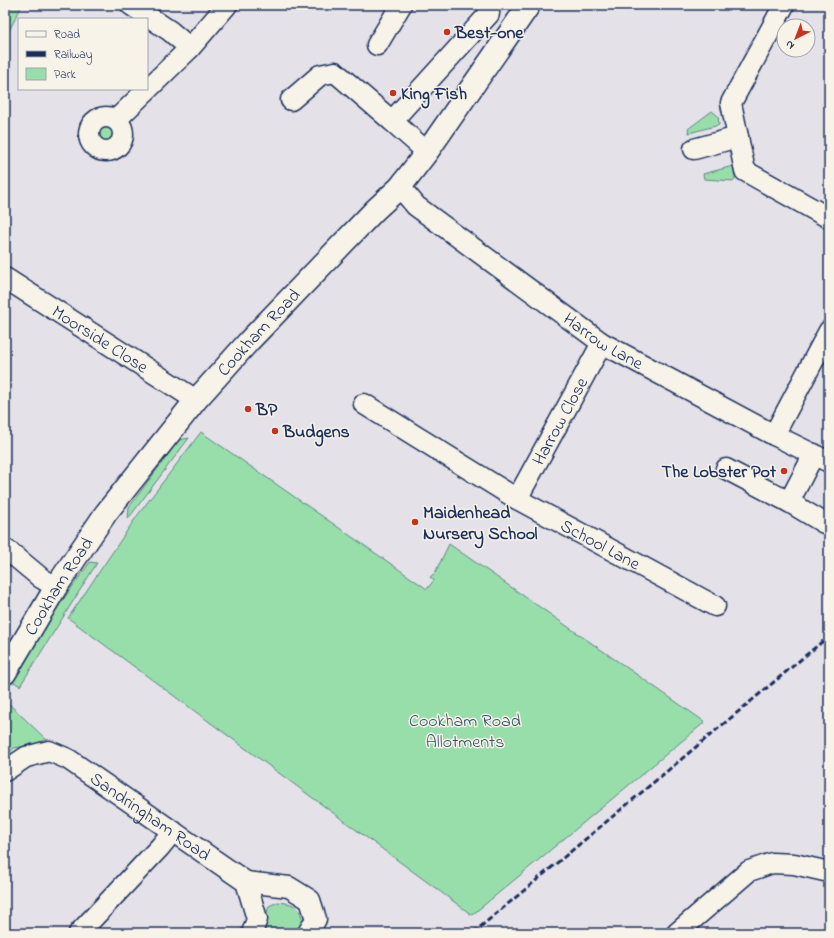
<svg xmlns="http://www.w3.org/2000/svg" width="834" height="938" viewBox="0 0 834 938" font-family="'Indie Flower',sans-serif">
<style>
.green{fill:#98deab;stroke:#5a8684}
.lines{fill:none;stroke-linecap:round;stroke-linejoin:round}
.minor-casing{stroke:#1b2f5e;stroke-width:23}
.major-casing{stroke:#1b2f5e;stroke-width:25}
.minor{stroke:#f7f3e8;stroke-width:20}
.major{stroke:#f7f3e8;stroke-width:22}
.rail{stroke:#1b2f5e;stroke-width:3;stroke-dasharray:6 3;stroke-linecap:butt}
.poi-dot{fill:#c8321e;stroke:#f7f3e8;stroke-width:1.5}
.labels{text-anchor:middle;stroke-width:3;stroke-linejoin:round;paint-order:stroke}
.poi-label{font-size:18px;font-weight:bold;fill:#1b2f5e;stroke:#f7f3e8;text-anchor:start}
.street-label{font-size:18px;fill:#1b2f5e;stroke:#f7f3e8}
.park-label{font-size:18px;fill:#34526d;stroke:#f7f3e8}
</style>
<rect width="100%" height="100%" fill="#e5e1e8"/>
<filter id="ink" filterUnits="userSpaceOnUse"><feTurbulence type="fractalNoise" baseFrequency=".025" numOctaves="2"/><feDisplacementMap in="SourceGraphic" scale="8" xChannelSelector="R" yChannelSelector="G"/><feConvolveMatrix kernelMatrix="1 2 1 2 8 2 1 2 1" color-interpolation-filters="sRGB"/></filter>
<g filter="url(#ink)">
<!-- green -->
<g class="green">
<path d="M 5,5 L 22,5 L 5,39 Z"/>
<path d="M 712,111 L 718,116 L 719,125 L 689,133 L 688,129 Z"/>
<circle cx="106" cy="134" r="11"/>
<path d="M 733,166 L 736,174 L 734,181 L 704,179 L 703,174 Z"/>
<path d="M 201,432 L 427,589 L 434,580 L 430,577 L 435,573 L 449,544 L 705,722 L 472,915 L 68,618 L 137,516 Z"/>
<path d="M 189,438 L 128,519 L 129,507 L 179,440 Z"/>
<path d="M 90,562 L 97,563 L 20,686 L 11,680 L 57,608 Z"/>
<path d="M 5,700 L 52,745 L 32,745 L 14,748 L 5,758 Z"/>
<path d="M 278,902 C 296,904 299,905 304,924 L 298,933 L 260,933 L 269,906 Z"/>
</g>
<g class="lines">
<!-- minor casing -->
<g class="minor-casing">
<g id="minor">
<path d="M 131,5 L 170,31 L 190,48"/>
<path d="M 784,5 L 731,103 L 745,171 L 829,218"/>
<path d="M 377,45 L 401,5"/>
<path d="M 291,100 L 320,75 L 335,72 L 392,121"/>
<circle cx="106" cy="134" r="17"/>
<path d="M 117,119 L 190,48 L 227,5"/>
<path d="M 694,149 L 738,137"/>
<path d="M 427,152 L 392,121 L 489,14 L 489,5"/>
<path id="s1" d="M 400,187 L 416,206 L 602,343 L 774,435 L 829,462"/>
<path id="s2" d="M 5,278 L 196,400"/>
<path id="s3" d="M 364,404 L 517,499 L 715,606"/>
<path d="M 774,435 L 829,331"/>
<path d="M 726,469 L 789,502 L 824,523"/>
<path id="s4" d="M 517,499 L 602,343"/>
<path d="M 789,502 L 814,454"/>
<path d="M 5,549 L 11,553 L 41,578 L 56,587"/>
<path id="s5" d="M 5,771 L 26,757 L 49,751 L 68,759 L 246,882 L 257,919 L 252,933"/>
<path d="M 246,882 L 289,887 L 310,900 L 316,919 L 308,933"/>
<path d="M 79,933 L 160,847 L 173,831"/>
<path d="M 677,933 L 749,871 L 772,863 L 794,864 L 829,872"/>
</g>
</g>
<!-- major casing -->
<g class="major-casing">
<g id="major">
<path id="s6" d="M 5,673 L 56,587 L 106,513 L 196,400 L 250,340 L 375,210 L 400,187 L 427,152 L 529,5"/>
</g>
</g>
<!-- minor -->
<use href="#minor" class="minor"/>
<!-- major -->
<use href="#major" class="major"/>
<!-- rail -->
<path class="rail" d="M 473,933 L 829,636"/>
</g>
</g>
<!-- markers -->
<g class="poi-dot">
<circle cx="447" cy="32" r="4"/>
<circle cx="393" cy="93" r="4"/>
<circle cx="248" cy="409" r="4"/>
<circle cx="275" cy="431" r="4"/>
<circle cx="784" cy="471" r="4"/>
<circle cx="415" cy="522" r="4"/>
</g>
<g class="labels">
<!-- poi labels -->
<g class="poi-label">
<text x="455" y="38">Best-one</text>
<text x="401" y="99">King Fish</text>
<text x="256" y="415">BP</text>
<text x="283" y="437">Budgens</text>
<text x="776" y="477" text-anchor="end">The Lobster Pot</text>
<text x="423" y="518">Maidenhead<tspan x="423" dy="21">Nursery School</tspan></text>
</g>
<!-- street labels -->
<g class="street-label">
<text dy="6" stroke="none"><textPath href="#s6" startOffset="426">Cookham Road</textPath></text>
<text dy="6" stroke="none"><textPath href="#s2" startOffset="113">Moorside Close</textPath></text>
<text dy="6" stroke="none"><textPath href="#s1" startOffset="256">Harrow Lane</textPath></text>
<text dy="6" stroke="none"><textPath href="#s4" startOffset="89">Harrow Close</textPath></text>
<text dy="6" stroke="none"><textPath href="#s3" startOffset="275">School Lane</textPath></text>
<text dy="6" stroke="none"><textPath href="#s6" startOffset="102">Cookham Road</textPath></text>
<text dy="6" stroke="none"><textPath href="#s5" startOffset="170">Sandringham Road</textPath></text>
</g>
<!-- park labels -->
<g class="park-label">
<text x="465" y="726">Cookham Road<tspan x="465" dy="21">Allotments</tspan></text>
</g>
</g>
<!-- margin -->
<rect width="834" height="938" fill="none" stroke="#f7f3e8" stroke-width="20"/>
<rect x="10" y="10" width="814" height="918" fill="none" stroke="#1b2f5e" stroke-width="1.5" filter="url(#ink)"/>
<!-- legend -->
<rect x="18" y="18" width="130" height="72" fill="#f7f3e8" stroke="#9fa5b1"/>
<rect x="26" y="31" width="20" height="6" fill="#f7f3e8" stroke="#9fa5b1"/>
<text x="54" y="38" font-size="12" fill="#1b2f5e">Road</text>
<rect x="26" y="51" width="20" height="6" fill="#1b2f5e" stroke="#9fa5b1"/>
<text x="54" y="58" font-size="12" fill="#1b2f5e">Railway</text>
<rect x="26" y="68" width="20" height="12" fill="#98deab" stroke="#9fa5b1"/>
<text x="54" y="78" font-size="12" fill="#1b2f5e">Park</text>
<!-- north arrow -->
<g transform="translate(796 38) rotate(222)"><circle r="19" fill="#f7f3e8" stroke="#9fa5b1"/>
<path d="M0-3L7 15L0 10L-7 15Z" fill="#c8321e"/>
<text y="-6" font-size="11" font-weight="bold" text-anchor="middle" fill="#1b2f5e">N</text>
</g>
</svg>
